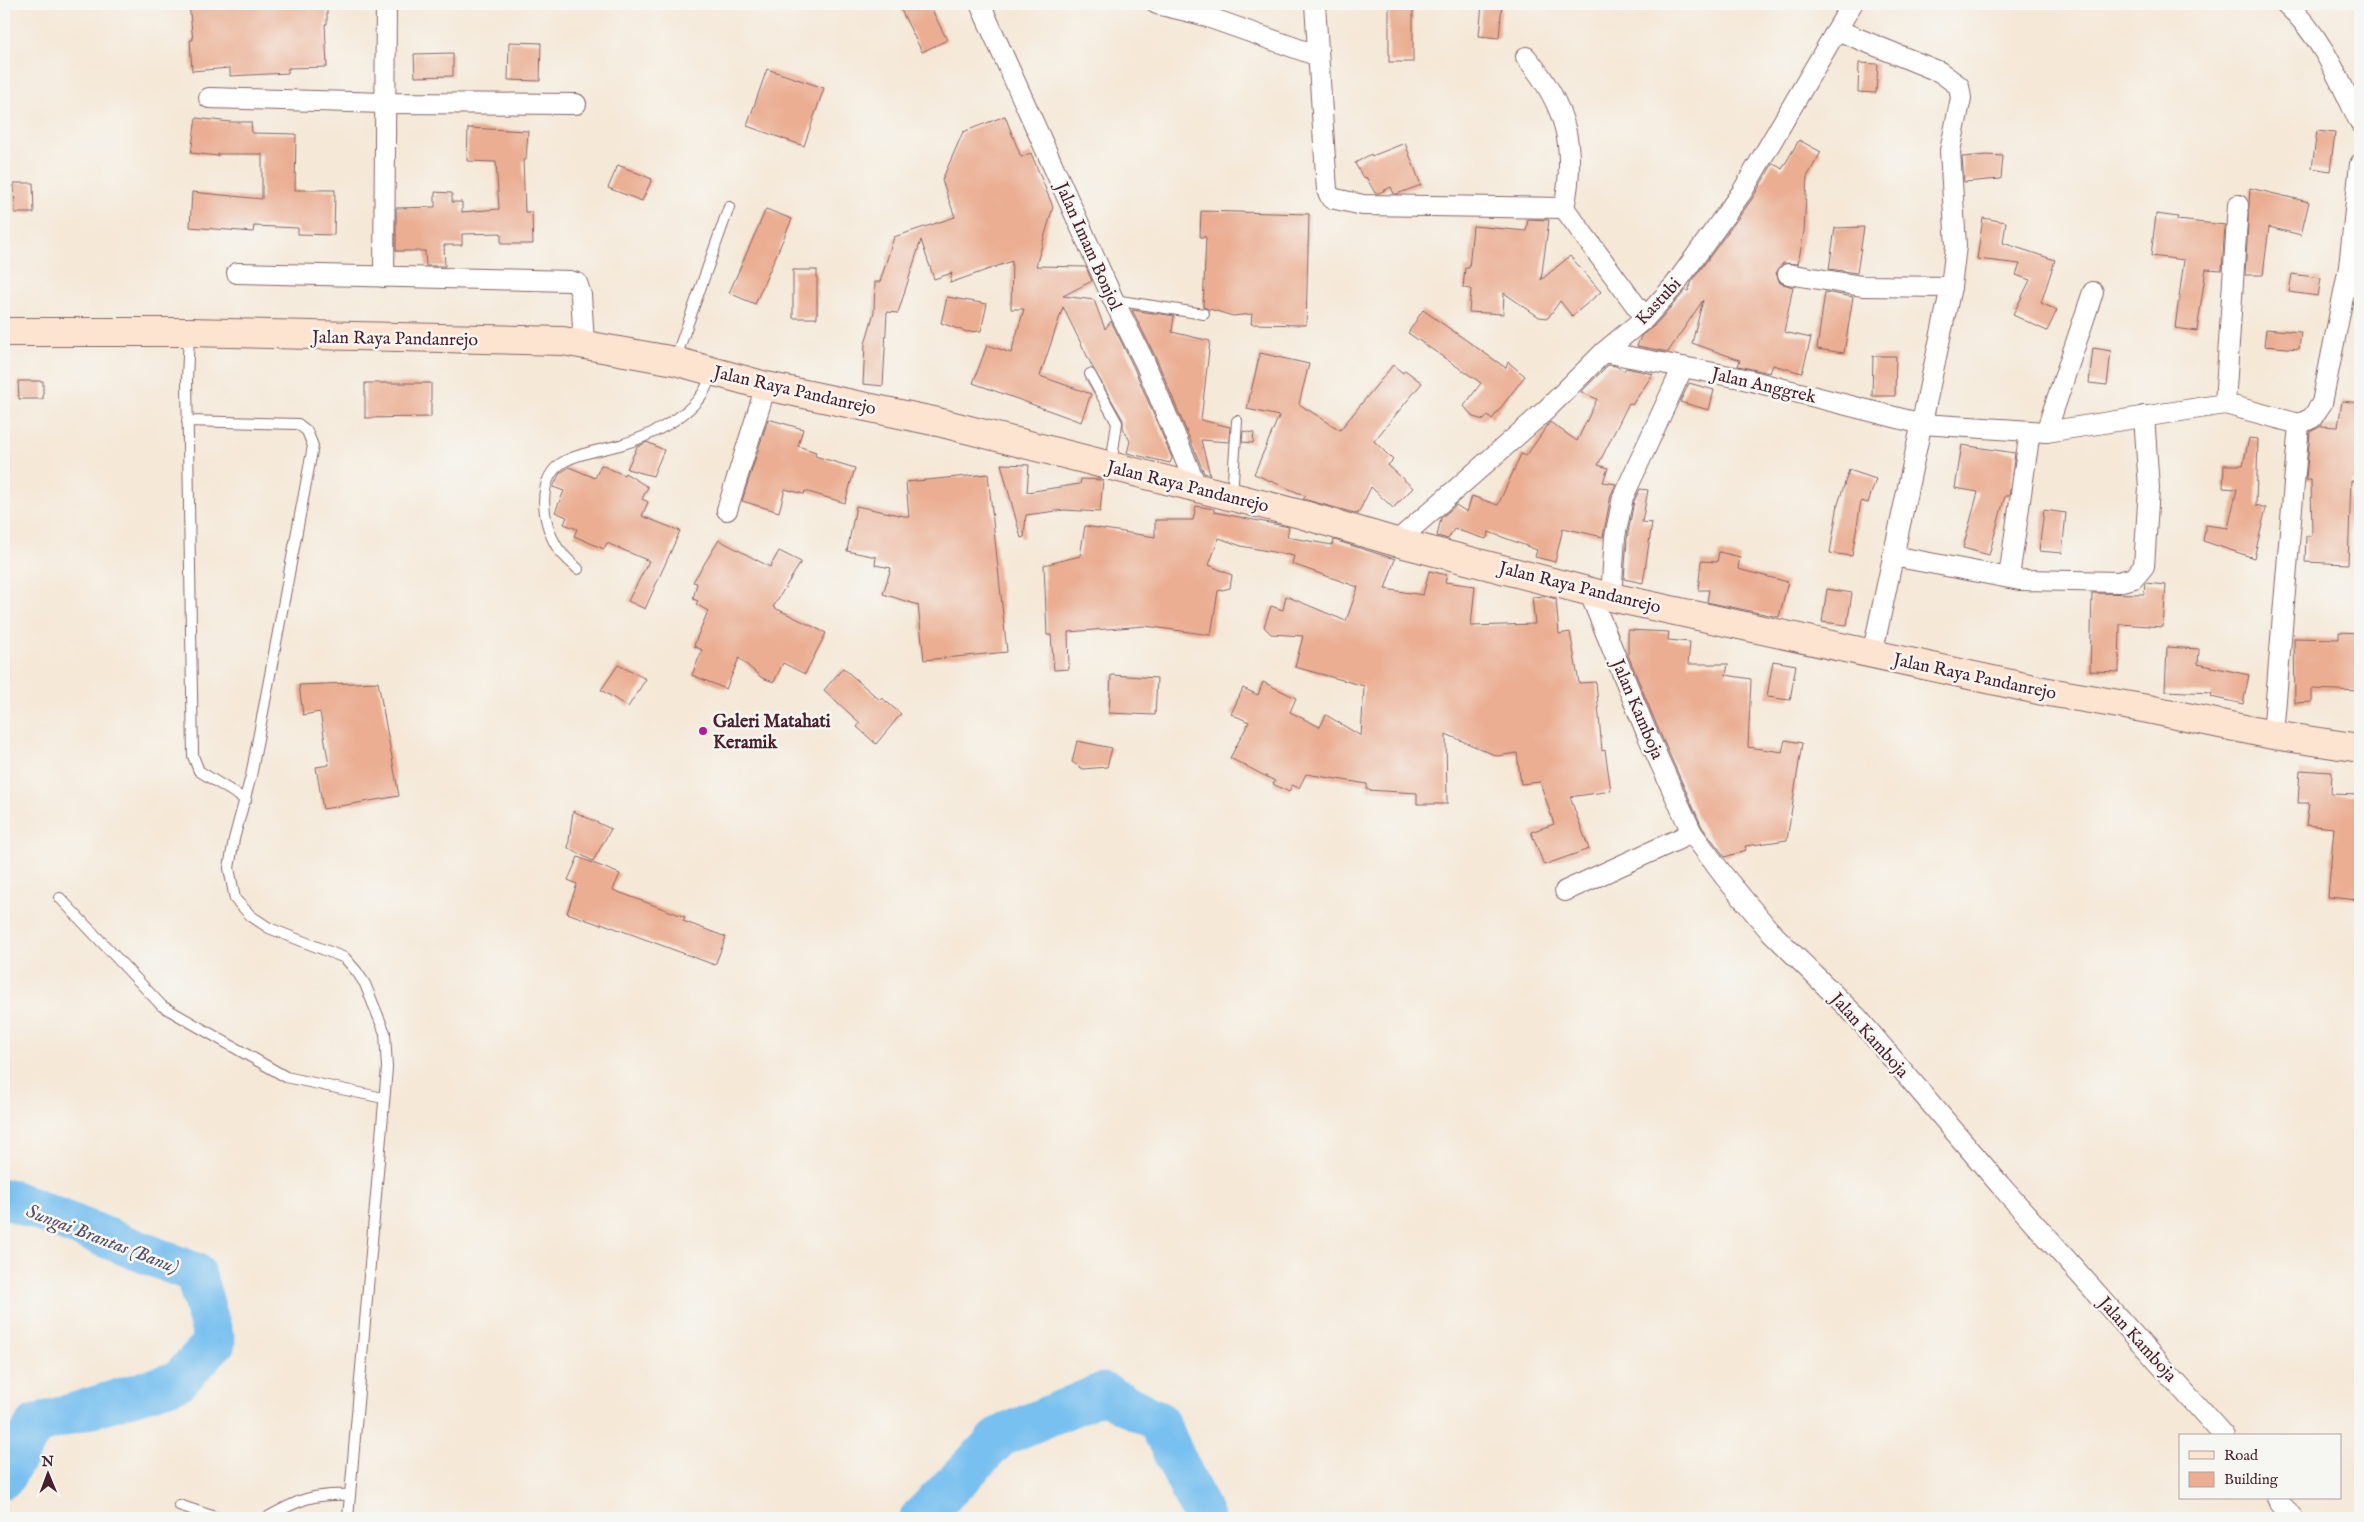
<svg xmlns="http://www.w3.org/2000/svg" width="2364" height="1522" viewBox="0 0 2364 1522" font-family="'IM FELL English',serif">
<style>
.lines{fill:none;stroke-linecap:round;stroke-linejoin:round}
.river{stroke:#78c0f0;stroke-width:41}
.building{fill:#ebae93}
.lane-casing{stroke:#866567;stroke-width:12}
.street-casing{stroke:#866567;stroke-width:22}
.secondary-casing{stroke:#866567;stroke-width:30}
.lane{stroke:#fff;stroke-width:10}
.street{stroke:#fff;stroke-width:20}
.secondary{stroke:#fde4d1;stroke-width:28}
.poi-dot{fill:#b5179e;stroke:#f6f6f2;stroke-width:2}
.labels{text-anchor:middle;stroke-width:5;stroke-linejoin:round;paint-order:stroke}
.street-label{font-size:18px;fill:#4a1f2b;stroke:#f6f6f2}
.poi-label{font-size:18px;font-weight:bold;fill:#4a1f2b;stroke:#f6f6f2;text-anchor:start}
.water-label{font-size:19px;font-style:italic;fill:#584f66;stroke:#f6f6f2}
</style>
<rect width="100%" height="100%" fill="#f6f6f2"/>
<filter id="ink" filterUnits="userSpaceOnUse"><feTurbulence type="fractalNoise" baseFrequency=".02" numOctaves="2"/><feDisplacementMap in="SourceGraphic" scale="10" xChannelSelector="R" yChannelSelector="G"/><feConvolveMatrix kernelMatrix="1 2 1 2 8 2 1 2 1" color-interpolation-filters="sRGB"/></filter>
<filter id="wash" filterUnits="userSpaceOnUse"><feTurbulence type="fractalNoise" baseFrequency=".0096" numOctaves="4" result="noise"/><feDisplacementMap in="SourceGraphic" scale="20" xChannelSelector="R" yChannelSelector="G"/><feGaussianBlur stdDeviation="1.12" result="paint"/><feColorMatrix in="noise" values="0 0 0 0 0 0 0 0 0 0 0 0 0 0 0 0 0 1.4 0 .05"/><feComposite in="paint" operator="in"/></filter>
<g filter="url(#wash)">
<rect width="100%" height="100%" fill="#f5e8d7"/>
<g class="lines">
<!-- river -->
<g class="river">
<path d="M 4,1200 L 9,1199 L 195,1273 L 215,1342 L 178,1381 L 35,1425 L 4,1478"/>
<path d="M 920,1518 L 1001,1436 L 1103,1393 L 1158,1421 L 1204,1518"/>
</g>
</g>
<g id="blocks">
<!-- building -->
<g class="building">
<path d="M 189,4 L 327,4 L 327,24 L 325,24 L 327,67 L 288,68 L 288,73 L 230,76 L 230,68 L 192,71 L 190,40 L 193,40 Z"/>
<path d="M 898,4 L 929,4 L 947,40 L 922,52 Z"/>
<rect x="1389" y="4" width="24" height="58"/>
<path d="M 1482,4 L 1502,4 L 1499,38 L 1479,36 Z"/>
<path d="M 509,42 L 541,43 L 540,81 L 508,80 Z"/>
<path d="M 453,53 L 453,76 L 415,77 L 414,54 Z"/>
<path d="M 1859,63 L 1878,64 L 1876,93 L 1858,92 Z"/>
<path d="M 767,69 L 824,88 L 804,146 L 747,126 Z"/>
<path d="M 1005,116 L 1021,157 L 1031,153 L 1053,207 L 1036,266 L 1086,267 L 1092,281 L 1063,296 L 1094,300 L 1105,329 L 1111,321 L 1134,368 L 1172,458 L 1170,463 L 1127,453 L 1130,441 L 1123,428 L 1123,420 L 1093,368 L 1063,307 L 1040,376 L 1091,394 L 1081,422 L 973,383 L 987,345 L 1011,353 L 1024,309 L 1011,309 L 1012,261 L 950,283 L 952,273 L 934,279 L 921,240 L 898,313 L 887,312 L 883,386 L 863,384 L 865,344 L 874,312 L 875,282 L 880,282 L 894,237 L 955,217 L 942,180 L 963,132 Z"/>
<path d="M 196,118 L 230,122 L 251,122 L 252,133 L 296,134 L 295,190 L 335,190 L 334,235 L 298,234 L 298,228 L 254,226 L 253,232 L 190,227 L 192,192 L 262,199 L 262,154 L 218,154 L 218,156 L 191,153 Z"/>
<path d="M 468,128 L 528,131 L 526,160 L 523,160 L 525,212 L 532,212 L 533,244 L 501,244 L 501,233 L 462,234 L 462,245 L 444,245 L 445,266 L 426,266 L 425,251 L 396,251 L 396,208 L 435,207 L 435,192 L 452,193 L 452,202 L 462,202 L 462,212 L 499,209 L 496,162 L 467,161 Z"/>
<path d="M 2317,131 L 2335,133 L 2330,171 L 2312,168 Z"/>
<path d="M 1799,140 L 1821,152 L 1807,177 L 1804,232 L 1798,264 L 1783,263 L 1776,273 L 1780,283 L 1793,287 L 1784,332 L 1811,338 L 1802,373 L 1773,365 L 1770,373 L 1738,366 L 1740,360 L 1692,343 L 1703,300 L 1668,352 L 1637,346 L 1641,336 L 1654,326 L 1686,290 L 1688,291 L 1692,281 L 1752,199 L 1773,163 L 1782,169 Z"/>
<path d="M 1405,143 L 1421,185 L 1397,194 L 1394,194 L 1391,187 L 1379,193 L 1375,193 L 1366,177 L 1363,178 L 1355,163 L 1371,154 L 1372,156 Z"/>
<path d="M 1987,155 L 2003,156 L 2001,179 L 1964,182 L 1962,157 Z"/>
<path d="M 618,165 L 652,179 L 642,201 L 608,188 Z"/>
<path d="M 14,183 L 33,183 L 34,213 L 15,213 Z"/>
<path d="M 2250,188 L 2309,202 L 2301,235 L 2269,227 L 2263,275 L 2245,275 Z"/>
<path d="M 766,209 L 792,219 L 755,304 L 729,293 Z"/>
<path d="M 1201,211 L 1309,214 L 1306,325 L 1251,324 L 1252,314 L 1233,316 L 1203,307 L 1206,237 L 1200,237 Z"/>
<path d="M 2156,214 L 2178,217 L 2177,220 L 2225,225 L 2222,270 L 2206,269 L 2197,331 L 2175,328 L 2184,260 L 2151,256 Z"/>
<path d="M 1983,218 L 2006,222 L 2003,243 L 2055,260 L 2041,303 L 2057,310 L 2047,331 L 2013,315 L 2030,280 L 2016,275 L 2020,264 L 1977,259 Z"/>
<path d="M 1528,219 L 1549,220 L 1541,280 L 1570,256 L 1601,292 L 1572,316 L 1560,301 L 1548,318 L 1539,317 L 1504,293 L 1503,314 L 1469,312 L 1471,289 L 1463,288 L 1465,268 L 1469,268 L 1473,226 L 1526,231 Z"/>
<path d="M 1864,227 L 1857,273 L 1829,269 L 1835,228 Z"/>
<rect x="793" y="270" width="24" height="48"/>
<path d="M 2292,274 L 2321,278 L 2318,296 L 2289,292 Z"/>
<path d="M 1825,292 L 1853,297 L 1844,353 L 1817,349 Z"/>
<path d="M 947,297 L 987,304 L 981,331 L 967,332 L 941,323 Z"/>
<path d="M 1132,310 L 1174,316 L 1172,332 L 1210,341 L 1201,420 L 1230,427 L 1229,442 L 1201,440 L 1210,475 L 1204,473 L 1156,358 Z"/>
<path d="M 1423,310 L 1506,368 L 1508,362 L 1525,376 L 1492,419 L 1488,415 L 1484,420 L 1473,417 L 1464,406 L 1481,383 L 1408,333 Z"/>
<path d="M 2266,329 L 2301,332 L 2299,349 L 2264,346 Z"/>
<path d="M 2093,348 L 2111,351 L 2107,385 L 2089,383 Z"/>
<path d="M 1260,353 L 1309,364 L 1299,404 L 1340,430 L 1393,365 L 1403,373 L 1405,370 L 1422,383 L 1374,441 L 1393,460 L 1388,465 L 1413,488 L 1393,508 L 1371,487 L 1358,514 L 1303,499 L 1306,496 L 1254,474 L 1279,416 L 1247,409 Z"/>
<path d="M 1873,356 L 1896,356 L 1895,396 L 1872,396 Z"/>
<path d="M 1608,365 L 1616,366 L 1624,371 L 1626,368 L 1653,374 L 1632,405 L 1629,403 L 1598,465 L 1608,468 L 1603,482 L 1616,484 L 1611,495 L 1603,537 L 1563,528 L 1555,562 L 1535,557 L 1537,550 L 1489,532 L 1486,539 L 1454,529 L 1448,539 L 1437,536 L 1441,518 L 1456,505 L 1467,512 L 1472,496 L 1498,505 L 1521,454 L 1526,456 L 1550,422 L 1577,441 L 1597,399 L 1581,392 Z"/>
<path d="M 18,381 L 43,381 L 43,399 L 19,399 Z"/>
<path d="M 365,383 L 431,383 L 431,417 L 365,418 Z"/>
<path d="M 1689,383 L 1714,390 L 1709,410 L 1680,402 Z"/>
<path d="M 2342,401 L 2360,403 L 2360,481 L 2351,481 L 2348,564 L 2305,562 L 2306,536 L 2312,536 L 2311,480 L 2306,480 L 2310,432 L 2321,426 L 2338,427 Z"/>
<path d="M 768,419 L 803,429 L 798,446 L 816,452 L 815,456 L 855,468 L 845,503 L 805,491 L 804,494 L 785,489 L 779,512 L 742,501 Z"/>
<path d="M 1243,431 L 1254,433 L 1253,443 L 1242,442 Z"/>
<path d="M 2249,438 L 2258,439 L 2256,505 L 2266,508 L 2254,558 L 2203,541 L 2206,525 L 2228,528 L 2237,489 L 2223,488 L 2224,465 L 2243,465 Z"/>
<path d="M 647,442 L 664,450 L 653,476 L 627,469 L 637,447 Z"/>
<path d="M 1962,445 L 2015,453 L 2009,496 L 2005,496 L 1989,555 L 1963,548 L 1978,492 L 1955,488 Z"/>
<path d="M 1001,464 L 1029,465 L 1027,492 L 1080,484 L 1081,479 L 1103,480 L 1100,512 L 1064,510 L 1026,515 L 1024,537 L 1021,538 Z"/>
<path d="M 601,465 L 624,475 L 625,473 L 648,487 L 642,499 L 648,502 L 642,516 L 680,531 L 645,609 L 628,601 L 649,561 L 607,543 L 604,549 L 574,536 L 577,529 L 564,524 L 567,517 L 555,512 L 564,491 L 553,487 L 560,473 L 569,467 L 595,478 Z"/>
<path d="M 1849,470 L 1876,479 L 1868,503 L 1861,501 L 1852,556 L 1830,553 L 1838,504 Z"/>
<path d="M 988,474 L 1007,652 L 924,660 L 918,605 L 883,594 L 891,568 L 875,565 L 876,557 L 847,551 L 856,506 L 909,517 L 906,482 Z"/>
<path d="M 1640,489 L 1648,490 L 1642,522 L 1652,523 L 1643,583 L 1624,579 L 1627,539 L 1634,501 Z"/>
<path d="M 1196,506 L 1214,509 L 1214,512 L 1289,527 L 1287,537 L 1332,545 L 1334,540 L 1395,559 L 1385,589 L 1423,595 L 1429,571 L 1447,575 L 1445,582 L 1475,586 L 1471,626 L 1535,624 L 1532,597 L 1545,596 L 1556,599 L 1559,634 L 1570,632 L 1579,683 L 1596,682 L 1602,751 L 1605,750 L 1611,791 L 1570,797 L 1589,849 L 1544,865 L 1531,832 L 1554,824 L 1540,782 L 1521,784 L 1517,753 L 1497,756 L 1446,734 L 1447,804 L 1417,804 L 1417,793 L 1367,790 L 1367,784 L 1306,774 L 1299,788 L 1292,785 L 1289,792 L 1273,784 L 1275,781 L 1230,758 L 1249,722 L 1231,714 L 1243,688 L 1258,695 L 1263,682 L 1296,698 L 1290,712 L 1320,727 L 1326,715 L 1361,736 L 1364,686 L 1295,667 L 1303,636 L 1271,634 L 1264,627 L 1271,606 L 1283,610 L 1286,596 L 1346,621 L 1358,587 L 1292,564 L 1294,556 L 1241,546 L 1219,538 L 1209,565 L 1232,575 L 1230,588 L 1218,591 L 1211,635 L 1145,626 L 1068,632 L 1069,669 L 1054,670 L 1051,635 L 1047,635 L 1044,565 L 1080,556 L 1085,526 L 1155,537 L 1155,520 L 1193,520 Z"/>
<path d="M 2044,510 L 2066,513 L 2062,553 L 2039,551 Z"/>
<path d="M 719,540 L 770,567 L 779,551 L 801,562 L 773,607 L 826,633 L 805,674 L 783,663 L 774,682 L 762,678 L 739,658 L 726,689 L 692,675 L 702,650 L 694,646 L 696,640 L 708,611 L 696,604 L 698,601 L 693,599 L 697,583 L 693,582 Z"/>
<path d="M 1719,552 L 1740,557 L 1738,569 L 1788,582 L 1779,617 L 1707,602 L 1709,590 L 1698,590 L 1701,561 L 1717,562 Z"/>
<path d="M 2145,583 L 2166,585 L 2163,627 L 2120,624 L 2119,672 L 2090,671 L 2092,593 L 2144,594 Z"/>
<path d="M 1827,589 L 1852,593 L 1847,625 L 1822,622 Z"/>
<path d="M 1628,630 L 1669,632 L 1668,640 L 1690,642 L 1688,664 L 1728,664 L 1726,675 L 1751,679 L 1748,747 L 1782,752 L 1785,740 L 1802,743 L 1787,840 L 1745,846 L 1746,850 L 1725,857 L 1702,827 L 1659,731 L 1628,655 Z"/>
<path d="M 2339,632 L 2360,633 L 2360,691 L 2312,689 L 2312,702 L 2295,703 L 2294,638 L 2339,639 Z"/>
<path d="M 2167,647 L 2199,649 L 2198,664 L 2249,675 L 2243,704 L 2211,697 L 2212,693 L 2165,691 Z"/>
<path d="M 1773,661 L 1796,665 L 1790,700 L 1767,697 Z"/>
<path d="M 618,665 L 646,679 L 628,707 L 601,690 Z"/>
<path d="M 843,668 L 880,700 L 882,698 L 901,714 L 876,744 L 857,727 L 860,723 L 824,690 Z"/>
<path d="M 1111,675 L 1157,678 L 1155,715 L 1109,713 Z"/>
<path d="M 378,682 L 399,796 L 323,809 L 316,767 L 329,765 L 320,712 L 303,715 L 299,685 Z"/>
<path d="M 1077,741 L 1112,748 L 1107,767 L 1083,769 L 1072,762 Z"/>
<path d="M 2300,770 L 2332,772 L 2331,794 L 2359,795 L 2357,847 L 2360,847 L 2359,900 L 2328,897 L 2334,828 L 2306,825 L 2309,803 L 2298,803 Z"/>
<path d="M 573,811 L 611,829 L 593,861 L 568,848 Z"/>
<path d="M 578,857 L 620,874 L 613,890 L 685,917 L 683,921 L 726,937 L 715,965 L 601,923 L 601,925 L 567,913 L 577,884 L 568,880 Z"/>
</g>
</g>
</g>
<g filter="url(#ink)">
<use href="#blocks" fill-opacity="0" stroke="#866567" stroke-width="1"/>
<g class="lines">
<!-- lane casing -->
<g class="lane-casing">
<g id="lane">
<path d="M 1114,300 L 1204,314"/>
<path d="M 189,334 L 187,379 L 193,756 L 199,771 L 246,800"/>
<path d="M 675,360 L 729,207"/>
<path d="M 1090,374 L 1117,423 L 1111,465"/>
<path d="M 187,421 L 298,424 L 307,431 L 313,446 L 251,776 L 234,839 L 229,868 L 235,899 L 251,916 L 269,928 L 345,958 L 357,972 L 365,984 L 385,1033 L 387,1068 L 348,1518"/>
<path d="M 1232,495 L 1237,421"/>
<path d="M 578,569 C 571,562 562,555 557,547 C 542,523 535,477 565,461 C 582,452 602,450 620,445 C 648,437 687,418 703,393 C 707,387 709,379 712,372"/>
<path d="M 60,898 L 162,1006 L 286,1077 L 383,1098"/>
<path d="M 179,1505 L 218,1518"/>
<path d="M 266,1518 C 298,1500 313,1493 350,1495"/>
</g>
</g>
<!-- street casing -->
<g class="street-casing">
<g id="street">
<path d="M 980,4 L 1113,299 L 1145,363 L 1197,488"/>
<path d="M 1157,4 L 1199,14 L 1318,56"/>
<path d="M 1315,4 L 1327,190 L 1331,198 L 1363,205 L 1564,208 L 1645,318"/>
<path d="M 2286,4 C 2321,35 2340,81 2360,123"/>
<path d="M 1837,30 L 1940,72 L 1959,86 L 1961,98 L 1950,151 L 1956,246 L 1951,287"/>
<path d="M 1526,57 C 1566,105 1577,147 1564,208"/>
<path d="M 209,98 L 384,103 L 576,104"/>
<path d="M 237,273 L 570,281 L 577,283 L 581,295 L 584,343"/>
<path d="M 1788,274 L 1862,286 L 1951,287 L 1872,655"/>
<path d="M 384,277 L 386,4"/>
<path d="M 1604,352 L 1740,378 L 1922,424 L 2046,432 L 2225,404 L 2299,424 L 2273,735"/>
<path d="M 2225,404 L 2238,205"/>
<path d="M 2299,424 L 2312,418 L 2322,403 L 2349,267 L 2360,164"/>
<path d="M 2046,432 L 2093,292"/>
<path d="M 727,510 L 766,386"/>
<path d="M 1396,542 L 1546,410 L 1604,352 L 1645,318 L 1674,286 L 1742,192 L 1852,4"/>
<path d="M 1893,556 L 2020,580 L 2118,582 L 2134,578 L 2144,566 L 2149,488 L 2144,416"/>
<path d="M 2009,577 L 2030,431"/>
<path d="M 1588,589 L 1648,736 L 1692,833 L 1724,876 L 1769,930 L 1857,1017 L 2000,1185 L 2224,1436"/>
<path d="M 1611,597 L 1615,537 L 1623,497 L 1683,367"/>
<path d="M 1565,891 L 1692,833"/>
<path d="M 2277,1498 L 2292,1518"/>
</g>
</g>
<!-- secondary casing -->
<g class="secondary-casing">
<path id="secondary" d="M 4,332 L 189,332 L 563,341 L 675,361 L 766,386 L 938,422 L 1304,515 L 1396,542 L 1611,597 L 2043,691 L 2148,709 L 2273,735 L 2360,748"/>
</g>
<!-- lane -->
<use href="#lane" class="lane"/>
<!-- street -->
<use href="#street" class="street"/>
<!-- secondary -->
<use href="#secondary" class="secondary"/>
</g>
</g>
<!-- markers -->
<circle class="poi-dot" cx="703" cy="731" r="5"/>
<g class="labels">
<!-- street labels -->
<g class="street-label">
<text transform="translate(1089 246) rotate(66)" y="6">Jalan Imam Bonjol</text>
<text transform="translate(1658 301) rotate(-47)" y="6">Kastubi</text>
<text transform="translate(395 338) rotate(1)" y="6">Jalan Raya Pandanrejo</text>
<text transform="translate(1764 385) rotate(13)" y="6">Jalan Anggrek</text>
<text transform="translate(795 390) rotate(13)" y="6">Jalan Raya Pandanrejo</text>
<text transform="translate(1188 486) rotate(14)" y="6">Jalan Raya Pandanrejo</text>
<text transform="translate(1580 587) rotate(14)" y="6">Jalan Raya Pandanrejo</text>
<text transform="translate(1975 676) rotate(12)" y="6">Jalan Raya Pandanrejo</text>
<text transform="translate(1638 709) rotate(67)" y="6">Jalan Kamboja</text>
<text transform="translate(1870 1035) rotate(48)" y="6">Jalan Kamboja</text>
<text transform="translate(2138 1339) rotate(48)" y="6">Jalan Kamboja</text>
</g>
<!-- poi labels -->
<g class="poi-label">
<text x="713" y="727">Galeri Matahati<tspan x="713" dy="21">Keramik</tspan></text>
</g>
<!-- water labels -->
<g class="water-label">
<text transform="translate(103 1238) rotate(21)" y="7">Sungai Brantas (Banu)</text>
</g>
</g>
<!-- margin -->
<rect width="2364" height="1522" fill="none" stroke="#f6f6f2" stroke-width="20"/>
<!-- legend -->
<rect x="2179" y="1434" width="162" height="65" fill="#f6f6f2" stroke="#b1a0a2"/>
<rect x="2189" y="1451" width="25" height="8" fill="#fde4d1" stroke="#b1a0a2"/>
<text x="2224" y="1460" font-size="15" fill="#4a1f2b">Road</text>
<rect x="2189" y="1472" width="25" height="15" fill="#ebae93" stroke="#b1a0a2"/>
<text x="2224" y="1484" font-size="15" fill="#4a1f2b">Building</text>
<!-- north arrow -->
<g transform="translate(48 1474) rotate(359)" stroke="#f6f6f2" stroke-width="4" paint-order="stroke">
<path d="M0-4L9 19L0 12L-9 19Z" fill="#4a1f2b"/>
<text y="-8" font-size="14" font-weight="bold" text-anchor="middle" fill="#4a1f2b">N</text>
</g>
</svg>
